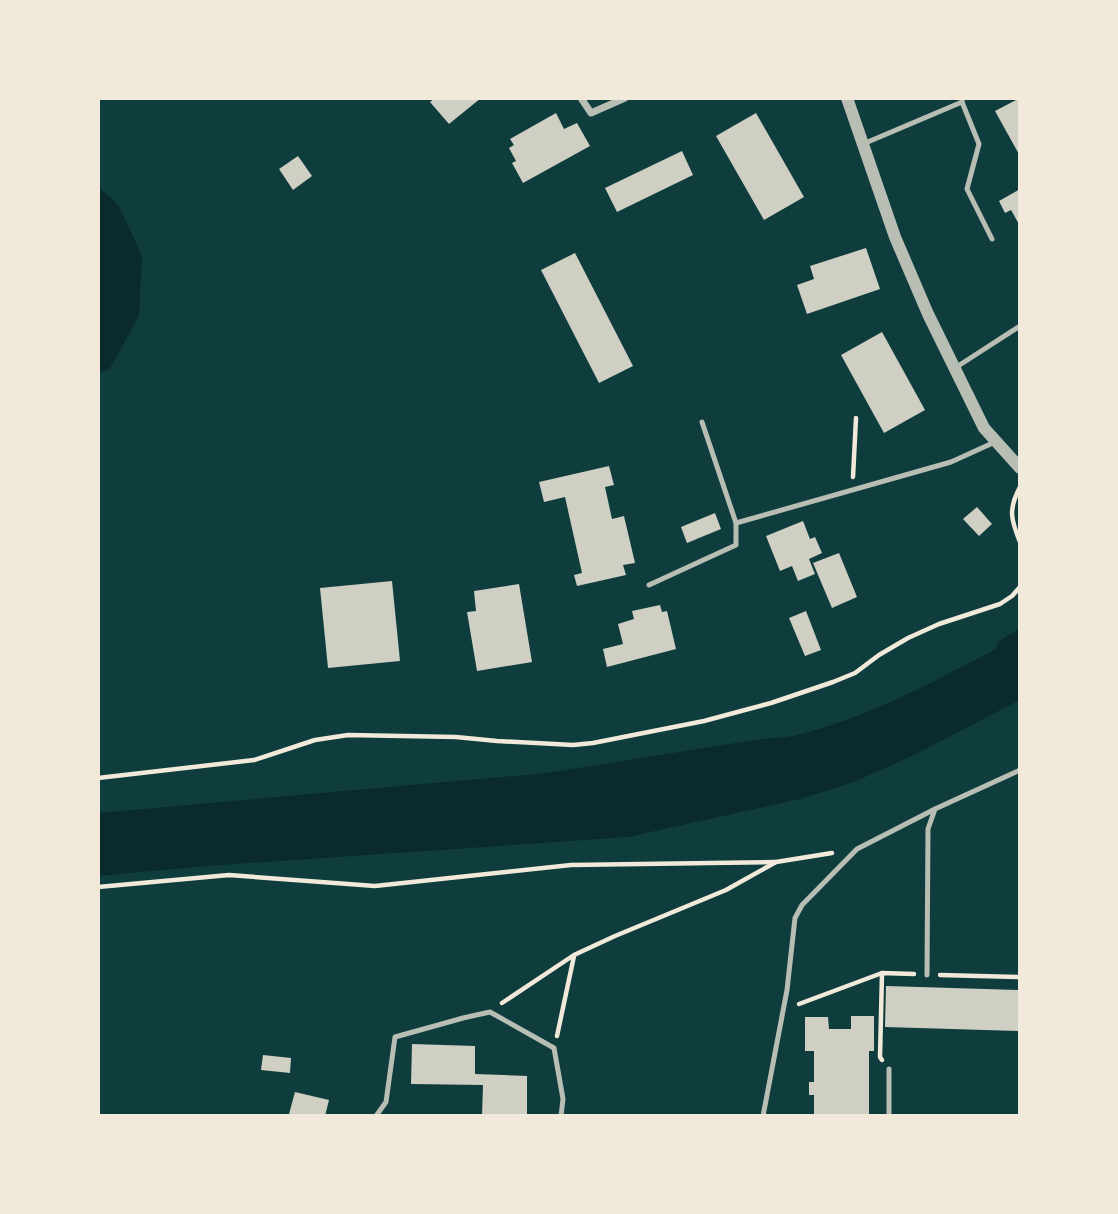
<svg xmlns="http://www.w3.org/2000/svg" width="1118" height="1214" viewBox="0 0 1118 1214" font-family="'Sofia Sans Condensed',sans-serif">
<style>
.water{fill:#0a2a2b}
.building{fill:#cfcfc3}
.lines{fill:none;stroke-linecap:round;stroke-linejoin:round}
.path{stroke:#f1e9da;stroke-width:4.5}
.service{stroke:#b8beb3;stroke-width:5}
.minor{stroke:#b8beb3;stroke-width:7}
.tertiary{stroke:#b8beb3;stroke-width:12}
</style>
<rect width="100%" height="100%" fill="#0f3d3e"/>
<!-- water -->
<g class="water">
<path d="M 98,186 L 119,206 L 142,256 L 139,316 L 109,370 L 98,372 Z"/>
<path d="M 1020,628 L 1020,700 L 916,754 L 854,782 L 800,799 L 628,837 L 207,866 L 98,876 L 98,813 L 547,773 L 761,739 C 772,738 783,738 793,736 C 866,719 931,683 996,649 L 998,642 Z"/>
</g>
<!-- building -->
<g class="building">
<path d="M 435,98 L 481,98 L 449,124 L 430,102 Z"/>
<path d="M 1020,98 L 1020,156 L 995,111 Z"/>
<path d="M 556,113 L 564,129 L 577,123 L 590,146 L 523,183 L 512,163 L 516,161 L 509,148 L 514,145 L 510,139 Z"/>
<path d="M 756,113 L 804,197 L 764,220 L 716,136 Z"/>
<path d="M 682,151 L 693,175 L 617,212 L 605,188 Z"/>
<path d="M 298,156 L 312,176 L 293,190 L 279,169 Z"/>
<path d="M 1020,189 L 1020,226 L 1011,210 L 1005,213 L 999,201 Z"/>
<path d="M 866,248 L 880,289 L 807,314 L 797,285 L 814,279 L 810,266 Z"/>
<path d="M 575,253 L 633,366 L 599,383 L 541,270 Z"/>
<path d="M 882,332 L 925,410 L 884,433 L 841,355 Z"/>
<path d="M 609,466 L 614,485 L 605,487 L 612,519 L 624,516 L 635,563 L 623,565 L 626,575 L 577,586 L 574,575 L 582,573 L 565,497 L 544,502 L 539,482 Z"/>
<path d="M 977,507 L 992,524 L 979,536 L 963,519 Z"/>
<path d="M 715,513 L 721,529 L 687,543 L 681,527 Z"/>
<path d="M 803,521 L 810,539 L 815,537 L 822,553 L 809,559 L 815,574 L 798,581 L 792,566 L 780,571 L 766,536 Z"/>
<path d="M 839,553 L 857,597 L 832,608 L 813,563 Z"/>
<path d="M 392,581 L 400,661 L 328,668 L 320,588 Z"/>
<path d="M 519,584 L 532,662 L 477,671 L 467,612 L 476,611 L 474,591 Z"/>
<path d="M 660,605 L 662,612 L 667,611 L 676,649 L 607,667 L 603,649 L 623,644 L 618,624 L 634,619 L 632,611 Z"/>
<path d="M 806,611 L 821,650 L 805,656 L 789,618 Z"/>
<path d="M 886,986 L 1020,990 L 1020,1031 L 885,1027 Z"/>
<path d="M 851,1016 L 874,1016 L 874,1051 L 869,1051 L 869,1116 L 814,1116 L 814,1095 L 809,1095 L 809,1082 L 814,1082 L 814,1051 L 805,1051 L 805,1017 L 828,1017 L 829,1029 L 851,1029 Z"/>
<path d="M 412,1044 L 475,1046 L 475,1074 L 527,1076 L 527,1116 L 482,1116 L 483,1085 L 411,1084 Z"/>
<path d="M 263,1055 L 291,1058 L 290,1073 L 261,1070 Z"/>
<path d="M 295,1092 L 329,1100 L 325,1116 L 299,1116 L 289,1114 Z"/>
</g>
<g class="lines">
<!-- path -->
<g class="path">
<path d="M 853,477 L 856,418"/>
<path d="M 1020,487 C 1008,509 1011,520 1020,542"/>
<path d="M 98,778 L 254,760 L 315,740 L 348,735 L 456,737 L 497,741 L 573,745 L 593,743 L 704,721 L 771,703 L 833,682 L 855,673 L 879,655 L 908,638 L 939,624 L 1000,604 L 1012,596 L 1020,587"/>
<path d="M 98,887 L 229,875 L 375,886 L 571,865 L 776,862"/>
<path d="M 940,975 L 1020,977"/>
<path d="M 502,1003 L 574,955 L 615,936 L 726,890 L 776,862 L 832,853"/>
<path d="M 799,1004 L 882,973 L 914,974"/>
<path d="M 557,1036 L 574,956"/>
<path d="M 882,1060 L 880,1057 L 882,973"/>
</g>
<!-- service -->
<g class="service">
<path d="M 962,98 L 962,102 L 979,144 L 967,189 L 992,239"/>
<path d="M 863,144 L 962,102"/>
<path d="M 955,368 L 1020,326"/>
<path d="M 702,422 L 736,523"/>
<path d="M 649,585 L 736,545 L 736,523 L 951,462 L 995,442"/>
<path d="M 927,975 L 928,829 L 935,809"/>
<path d="M 889,1069 L 889,1116"/>
<path d="M 376,1116 L 386,1102 L 395,1037 L 463,1018 L 490,1012 L 554,1048 L 563,1099 L 561,1116"/>
<path d="M 763,1116 L 787,990 L 795,918 L 802,905 L 857,849 L 935,809 L 1020,770"/>
</g>
<!-- minor -->
<path class="minor" d="M 581,98 L 591,113 L 625,98"/>
<!-- tertiary -->
<path class="tertiary" d="M 847,98 L 895,237 L 928,314 L 984,428 L 1020,468"/>
</g>
<!-- border -->
<rect width="1118" height="1214" fill="none" stroke="#f1e9da" stroke-width="200"/>
</svg>
